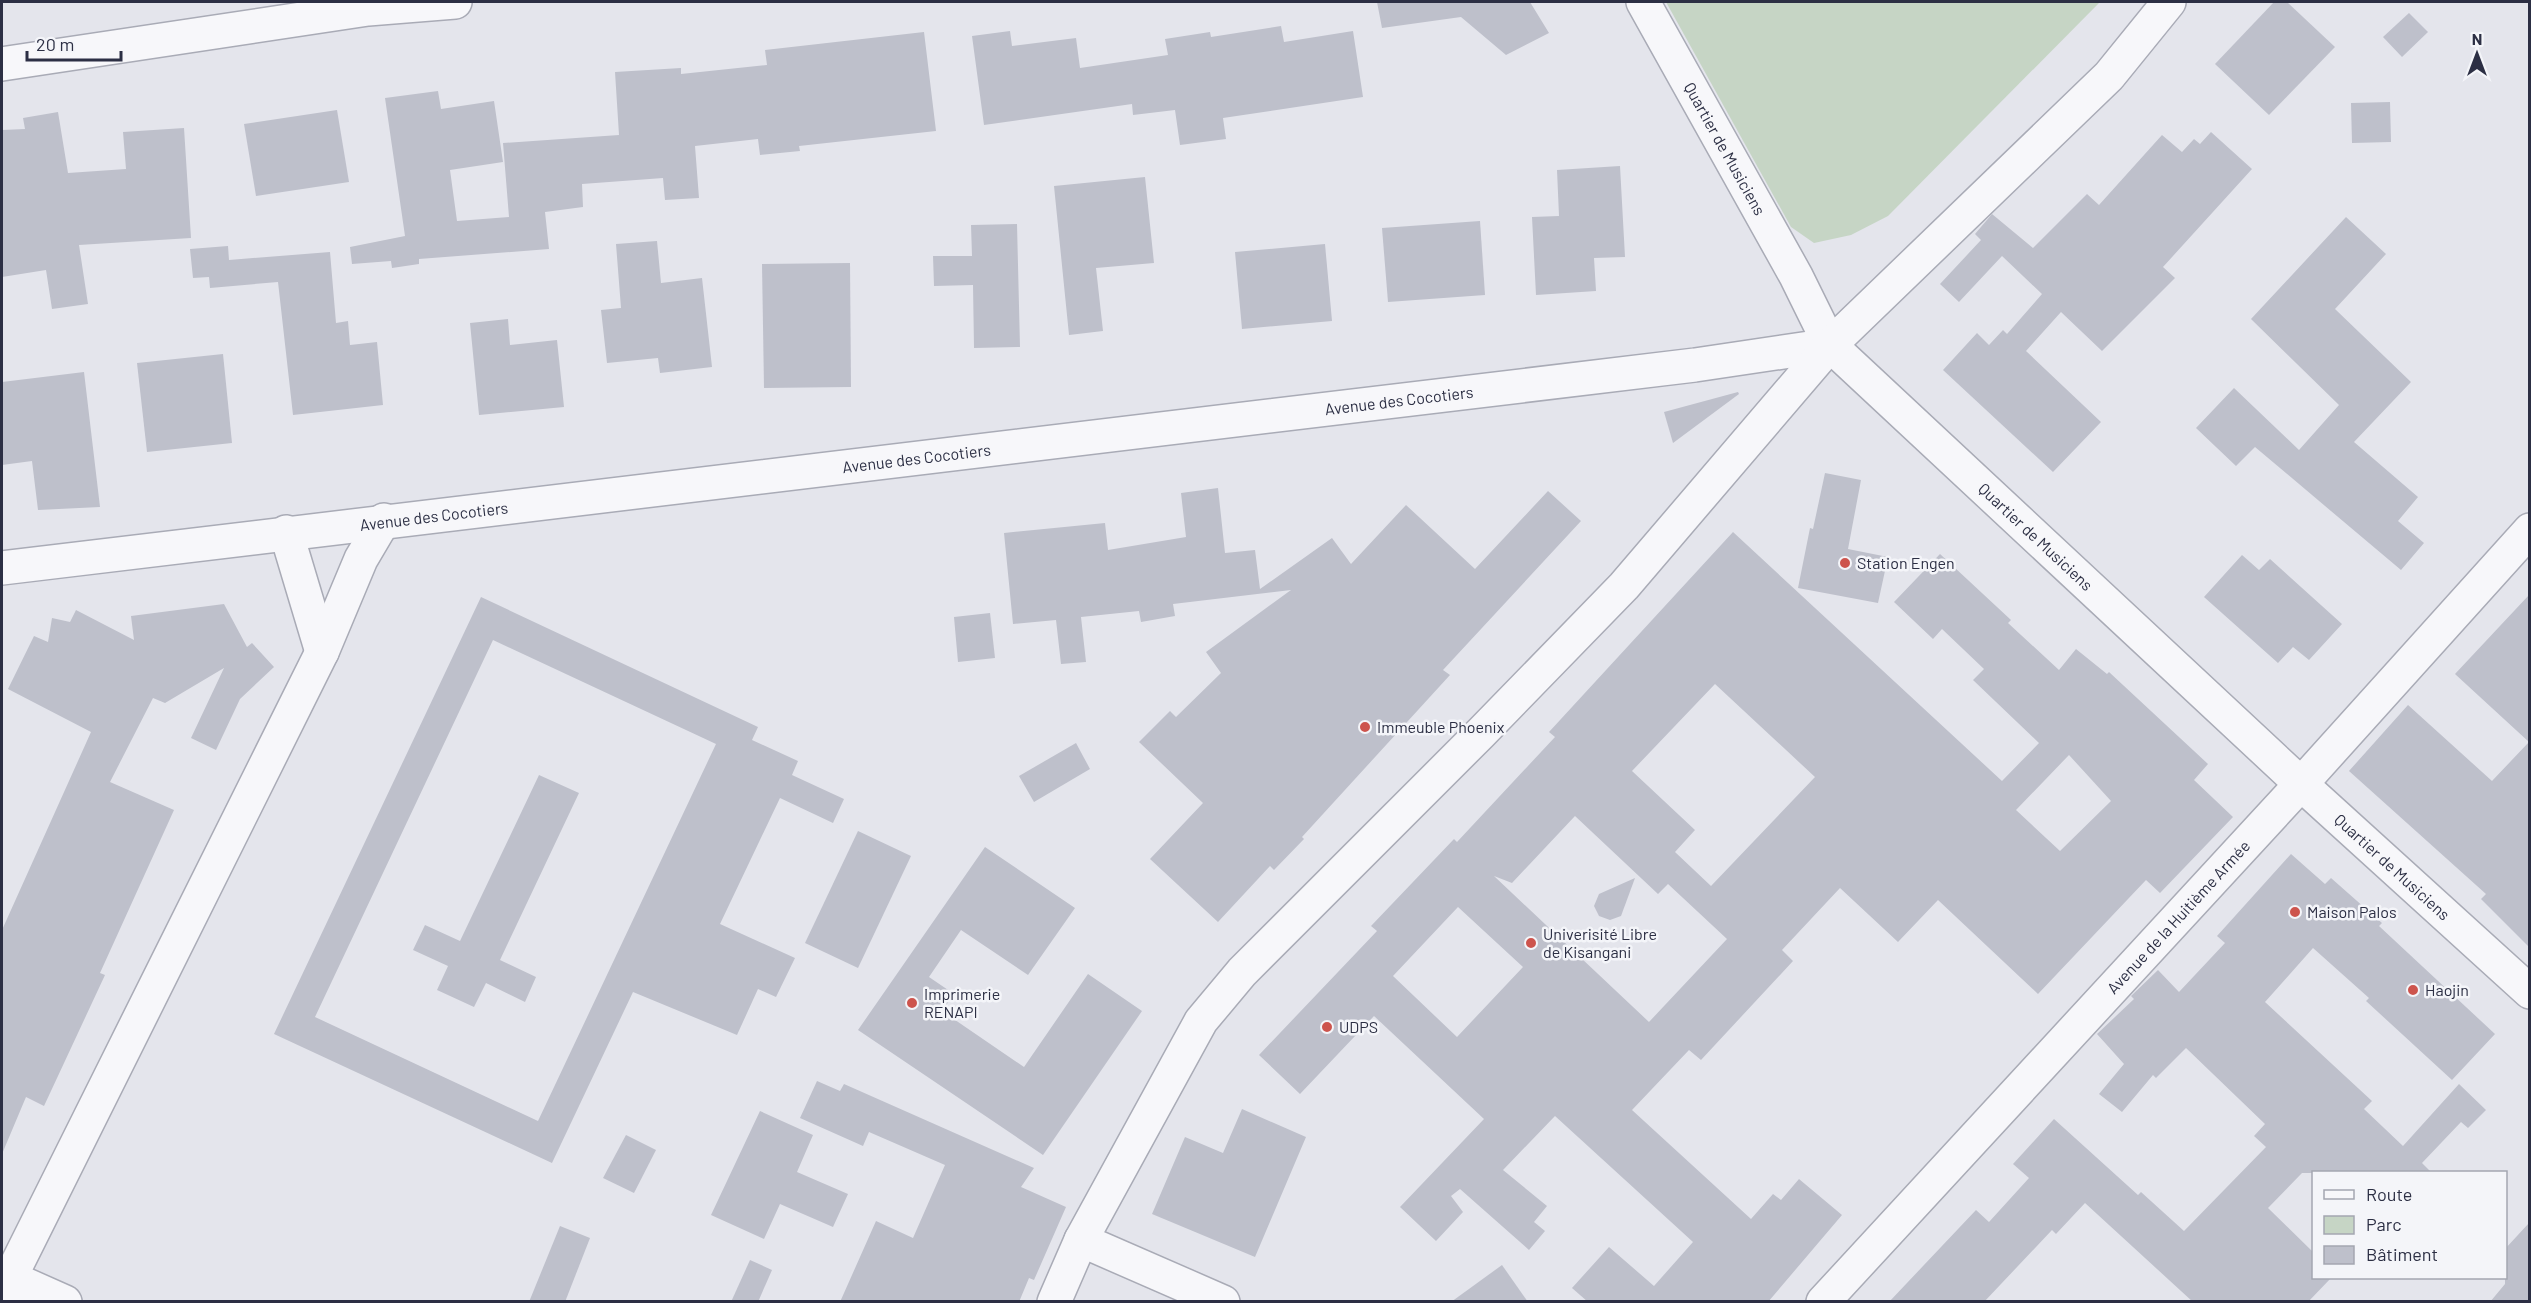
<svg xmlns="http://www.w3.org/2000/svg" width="2531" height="1303" viewBox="0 0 2531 1303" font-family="Barlow,sans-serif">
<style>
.green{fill:#c6d5c5}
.building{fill:#bec0cb;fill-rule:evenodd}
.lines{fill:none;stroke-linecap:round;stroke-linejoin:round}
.minor-casing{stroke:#a9abb6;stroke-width:36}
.minor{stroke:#f7f7fa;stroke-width:33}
.poi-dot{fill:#cd544d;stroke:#f4f5f9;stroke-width:2}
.labels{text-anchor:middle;stroke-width:5;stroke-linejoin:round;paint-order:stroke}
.street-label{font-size:16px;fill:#2c2f44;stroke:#f4f5f9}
.poi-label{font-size:16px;fill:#2c2f44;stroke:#f4f5f9;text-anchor:start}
</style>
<rect width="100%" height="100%" fill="#e4e5ec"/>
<!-- green -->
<path class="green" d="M 1666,2 L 2100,2 L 1888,216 L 1851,235 L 1814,243 L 1791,227 Z"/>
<!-- building -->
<g class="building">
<path d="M 1377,2 L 1530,2 L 1549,33 L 1506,55 L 1461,17 L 1382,28 Z"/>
<path d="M 2274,2 L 2287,2 L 2335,47 L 2269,115 L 2215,64 Z"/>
<path d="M 2409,13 L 2428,32 L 2402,57 L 2383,37 Z"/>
<path d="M 1281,26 L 1284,42 L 1353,31 L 1363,97 L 1223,118 L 1226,139 L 1180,145 L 1175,110 L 1133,115 L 1132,104 L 984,125 L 972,36 L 1010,31 L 1012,46 L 1076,38 L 1080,68 L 1168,55 L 1165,39 L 1210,32 L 1211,37 Z"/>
<path d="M 924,32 L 936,131 L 799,146 L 800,151 L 760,155 L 758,139 L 695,146 L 699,198 L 665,200 L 663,178 L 582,184 L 583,207 L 545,212 L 549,249 L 419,259 L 419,264 L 392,268 L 391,261 L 352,264 L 350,247 L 405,236 L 385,98 L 438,91 L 441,109 L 494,101 L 503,162 L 450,170 L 457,221 L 509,217 L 503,143 L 619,135 L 615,72 L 681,68 L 681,74 L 767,65 L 765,50 Z"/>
<path d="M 2390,102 L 2391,142 L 2352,143 L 2351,103 Z"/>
<path d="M 337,110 L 349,182 L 256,196 L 244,124 Z"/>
<path d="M 58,112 L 68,173 L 126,169 L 123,132 L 184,128 L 191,238 L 79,245 L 88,304 L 52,309 L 46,270 L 2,277 L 2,130 L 25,129 L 23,118 Z"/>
<path d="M 2211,132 L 2252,169 L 2163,267 L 2175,278 L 2102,351 L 2061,312 L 2026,351 L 2101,422 L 2053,472 L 1943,370 L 1977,333 L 1989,345 L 2003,330 L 2007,334 L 2042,294 L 2002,256 L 1959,302 L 1940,284 L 1981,240 L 1975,234 L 1992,214 L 2033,248 L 2087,194 L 2099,205 L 2162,135 L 2182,152 L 2194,139 L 2200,144 Z"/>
<path d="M 1620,166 L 1625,257 L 1594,258 L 1596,291 L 1536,295 L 1532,217 L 1559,216 L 1557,170 Z"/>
<path d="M 1145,177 L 1154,263 L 1096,268 L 1103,331 L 1069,335 L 1054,186 Z"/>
<path d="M 2346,217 L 2386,254 L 2335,309 L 2411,382 L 2354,442 L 2418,497 L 2398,521 L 2424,543 L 2401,570 L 2255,447 L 2236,466 L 2196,428 L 2234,388 L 2299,450 L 2339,405 L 2251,319 Z"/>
<path d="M 1480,221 L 1485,295 L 1388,302 L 1382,228 Z"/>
<path d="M 1017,224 L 1020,347 L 974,348 L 973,285 L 934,286 L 933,256 L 972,256 L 971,225 Z"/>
<path d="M 657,241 L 661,283 L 702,278 L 712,367 L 660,373 L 658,358 L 607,363 L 601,310 L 621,308 L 616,244 Z"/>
<path d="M 1325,244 L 1332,321 L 1242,329 L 1235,252 Z"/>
<path d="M 228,246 L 229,260 L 330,252 L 336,323 L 348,321 L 350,345 L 377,342 L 383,405 L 293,415 L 278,282 L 210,288 L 209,277 L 193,278 L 190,249 Z"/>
<path d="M 850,263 L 851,387 L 764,388 L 762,264 Z"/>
<path d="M 508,319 L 510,345 L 557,340 L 564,407 L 479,415 L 470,323 Z"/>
<path d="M 223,354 L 232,443 L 147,452 L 137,363 Z"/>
<path d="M 84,372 L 100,507 L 38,510 L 32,461 L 2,465 L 2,382 Z"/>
<path d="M 1738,392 L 1739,394 L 1673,443 L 1664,412 Z"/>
<path d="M 1825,473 L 1861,480 L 1848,549 L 1888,557 L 1878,603 L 1798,588 L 1810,528 L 1813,529 Z"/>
<path d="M 1218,488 L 1225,553 L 1255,550 L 1260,589 L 1332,538 L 1351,564 L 1406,505 L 1475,569 L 1548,491 L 1581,521 L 1443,670 L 1450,675 L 1302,837 L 1304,839 L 1274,870 L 1270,866 L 1218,922 L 1150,859 L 1203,803 L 1139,742 L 1170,711 L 1176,717 L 1221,673 L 1206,652 L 1291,590 L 1173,604 L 1175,616 L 1141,622 L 1139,611 L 1081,617 L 1086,662 L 1061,664 L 1056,620 L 1013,624 L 1004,533 L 1105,523 L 1108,550 L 1186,537 L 1181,493 Z"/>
<path d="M 1733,532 L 2002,781 L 2039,743 L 1973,680 L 1984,669 L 1942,629 L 1933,639 L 1894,602 L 1940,554 L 2011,620 L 2008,623 L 2059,670 L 2076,649 L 2107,674 L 2109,672 L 2208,764 L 2194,780 L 2233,817 L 2160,893 L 2146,880 L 2038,994 L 1938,900 L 1898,942 L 1840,888 L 1782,950 L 1793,961 L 1701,1060 L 1689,1050 L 1632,1110 L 1751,1219 L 1773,1194 L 1781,1200 L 1799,1179 L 1842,1215 L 1768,1302 L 1588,1302 L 1572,1288 L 1609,1247 L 1654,1286 L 1693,1242 L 1555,1116 L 1503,1170 L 1547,1206 L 1534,1222 L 1545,1231 L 1529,1250 L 1460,1189 L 1451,1196 L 1463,1212 L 1436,1241 L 1400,1207 L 1484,1119 L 1374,1016 L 1300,1094 L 1259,1055 L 1377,931 L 1371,926 L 1454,839 L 1457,842 L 1555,737 L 1549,732 ZM 1715,684 L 1815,777 L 1711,886 L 1675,852 L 1695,830 L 1632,771 ZM 2069,755 L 2111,801 L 2060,851 L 2016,810 ZM 1575,816 L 1658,894 L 1668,884 L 1727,939 L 1649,1022 L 1494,876 L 1512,883 ZM 1458,907 L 1523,967 L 1457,1037 L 1393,976 Z"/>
<path d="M 2242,555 L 2259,570 L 2270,559 L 2342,624 L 2309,660 L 2293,647 L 2278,663 L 2204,597 Z"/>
<path d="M 2529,595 L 2529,947 L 2481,899 L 2486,894 L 2349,771 L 2408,705 L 2492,781 L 2529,742 L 2455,674 Z"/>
<path d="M 481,597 L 758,727 L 752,740 L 798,761 L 792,775 L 844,799 L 833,823 L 780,798 L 720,924 L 795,958 L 776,997 L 758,989 L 737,1035 L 633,992 L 552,1163 L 274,1034 ZM 493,640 L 716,744 L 538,1121 L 315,1017 Z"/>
<path d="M 224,604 L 247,647 L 252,643 L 274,667 L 240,699 L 216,750 L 191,738 L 224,668 L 165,703 L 153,698 L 110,782 L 174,810 L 100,973 L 105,975 L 44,1106 L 26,1097 L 2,1154 L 2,930 L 91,732 L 8,689 L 34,636 L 48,642 L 52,618 L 70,622 L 76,610 L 134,640 L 131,616 Z"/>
<path d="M 990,613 L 995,658 L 958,662 L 954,617 Z"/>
<path d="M 1076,743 L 1090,769 L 1034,802 L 1019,776 Z"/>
<path d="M 539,775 L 579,793 L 500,960 L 536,977 L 525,1002 L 486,983 L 474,1007 L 437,990 L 448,966 L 413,950 L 425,925 L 460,941 Z"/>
<path d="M 858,831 L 911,856 L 858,968 L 805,943 Z"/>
<path d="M 985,847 L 1075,908 L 1028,975 L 961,930 L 929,977 L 954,994 L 942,1011 L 1024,1067 L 1088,974 L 1142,1011 L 1043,1155 L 858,1030 Z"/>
<path d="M 2291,854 L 2325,884 L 2331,878 L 2382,923 L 2379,926 L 2495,1034 L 2452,1080 L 2366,1001 L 2369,998 L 2313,948 L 2265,1002 L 2372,1101 L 2364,1109 L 2403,1146 L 2459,1084 L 2486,1110 L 2468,1128 L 2461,1122 L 2422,1163 L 2432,1173 L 2302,1173 L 2268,1208 L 2313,1252 L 2313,1278 L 2331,1278 L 2308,1302 L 2193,1302 L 2085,1203 L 2056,1234 L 2052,1230 L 1984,1302 L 1889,1302 L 1976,1210 L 1989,1222 L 2029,1178 L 2013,1164 L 2054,1119 L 2138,1195 L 2141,1192 L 2184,1231 L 2266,1147 L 2254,1136 L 2265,1124 L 2186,1048 L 2156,1078 L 2153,1075 L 2122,1112 L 2099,1094 L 2124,1064 L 2097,1034 L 2134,999 L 2131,996 L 2158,970 L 2179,992 L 2225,943 L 2217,936 Z"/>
<path d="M 1635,878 L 1621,916 L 1610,920 L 1599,916 L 1594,906 L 1599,894 Z"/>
<path d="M 817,1081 L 840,1091 L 844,1084 L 1034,1168 L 1021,1187 L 1066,1207 L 1034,1280 L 1029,1278 L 1019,1302 L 840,1302 L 876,1221 L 913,1238 L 945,1165 L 869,1132 L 863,1146 L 800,1118 Z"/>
<path d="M 1242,1109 L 1306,1137 L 1255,1257 L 1152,1214 L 1185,1137 L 1223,1153 Z"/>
<path d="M 760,1111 L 813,1135 L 797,1172 L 848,1194 L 833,1227 L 780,1204 L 764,1239 L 711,1215 Z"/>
<path d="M 626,1135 L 656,1150 L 634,1193 L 603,1178 Z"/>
<path d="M 2529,1223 L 2529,1302 L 2490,1302 L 2505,1284 L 2505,1249 Z"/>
<path d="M 560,1226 L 590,1238 L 565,1302 L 529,1302 Z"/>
<path d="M 750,1260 L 772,1270 L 758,1302 L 731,1302 Z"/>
<path d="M 1502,1265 L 1528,1302 L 1451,1302 Z"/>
</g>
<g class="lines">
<!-- minor casing -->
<g class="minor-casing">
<g id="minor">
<path id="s1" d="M 1643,2 L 1796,276 L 1830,345 L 2301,784 L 2530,992"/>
<path d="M 2,64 L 368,9 L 455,2"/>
<path d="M 286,532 L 322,652"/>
<path id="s2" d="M 2,568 L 1695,365 L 1830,345"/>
<path d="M 1081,1240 L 1223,1302"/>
<path d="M 2,1274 L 65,1302"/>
<path d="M 18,1302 L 10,1278 L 322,652 L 361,559 L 384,520"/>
<path d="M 1054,1302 L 1081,1240 L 1201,1021 L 1242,972 L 1481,733 L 1624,586 L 1830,345 L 2109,76 L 2169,2"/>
<path id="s3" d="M 1823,1302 L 2301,784 L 2530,530"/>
</g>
</g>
<!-- minor -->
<use href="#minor" class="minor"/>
</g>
<!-- markers -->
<g class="poi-dot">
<circle cx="1845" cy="563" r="6"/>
<circle cx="1365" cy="727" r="6"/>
<circle cx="2295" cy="912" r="6"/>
<circle cx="1531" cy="943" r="6"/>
<circle cx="2413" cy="990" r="6"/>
<circle cx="912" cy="1003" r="6"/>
<circle cx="1327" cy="1027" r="6"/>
</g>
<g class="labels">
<!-- street labels -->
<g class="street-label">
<text dy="6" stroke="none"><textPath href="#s1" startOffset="168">Quartier de Musiciens</textPath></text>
<text dy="6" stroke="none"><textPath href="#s2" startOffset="1407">Avenue des Cocotiers</textPath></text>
<text dy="6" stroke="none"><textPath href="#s2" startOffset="921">Avenue des Cocotiers</textPath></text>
<text dy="6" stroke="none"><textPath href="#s2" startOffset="435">Avenue des Cocotiers</textPath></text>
<text dy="6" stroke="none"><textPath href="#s1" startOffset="672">Quartier de Musiciens</textPath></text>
<text dy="6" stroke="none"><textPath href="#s1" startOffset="1158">Quartier de Musiciens</textPath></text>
<text dy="6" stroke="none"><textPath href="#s3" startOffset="524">Avenue de la Huitième Armée</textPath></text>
</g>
<!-- poi labels -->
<g class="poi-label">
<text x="1857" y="569">Station Engen</text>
<text x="1377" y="733">Immeuble Phoenix</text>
<text x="2307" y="918">Maison Palos</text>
<text x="1543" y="940">Univerisité Libre<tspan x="1543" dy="18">de Kisangani</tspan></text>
<text x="2425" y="996">Haojin</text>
<text x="924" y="1000">Imprimerie<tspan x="924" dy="18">RENAPI</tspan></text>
<text x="1339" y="1033">UDPS</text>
</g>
</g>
<!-- border -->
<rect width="2531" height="1303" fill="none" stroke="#2c2f44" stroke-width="6"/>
<!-- legend -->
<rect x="2312" y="1171" width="195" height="108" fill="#f4f5f9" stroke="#a4a6b1" stroke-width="1.5"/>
<rect x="2324" y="1190" width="30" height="9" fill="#f7f7fa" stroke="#a4a6b1" stroke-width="1.5"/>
<text x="2366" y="1201" font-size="18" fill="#2c2f44">Route</text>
<rect x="2324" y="1216" width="30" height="18" fill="#c6d5c5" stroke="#a4a6b1" stroke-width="1.5"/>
<text x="2366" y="1231" font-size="18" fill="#2c2f44">Parc</text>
<rect x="2324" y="1246" width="30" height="18" fill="#bec0cb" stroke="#a4a6b1" stroke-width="1.5"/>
<text x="2366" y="1261" font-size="18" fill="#2c2f44">Bâtiment</text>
<!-- north arrow -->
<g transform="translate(2477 54)" stroke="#f4f5f9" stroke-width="4.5" paint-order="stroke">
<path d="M0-4.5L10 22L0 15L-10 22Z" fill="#2c2f44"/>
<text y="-9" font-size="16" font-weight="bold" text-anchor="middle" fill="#2c2f44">N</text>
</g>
<!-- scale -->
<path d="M27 51v9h94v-9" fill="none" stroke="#2c2f44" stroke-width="3"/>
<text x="36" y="51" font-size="18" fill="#2c2f44" stroke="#f4f5f9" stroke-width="4.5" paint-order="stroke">20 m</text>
</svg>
